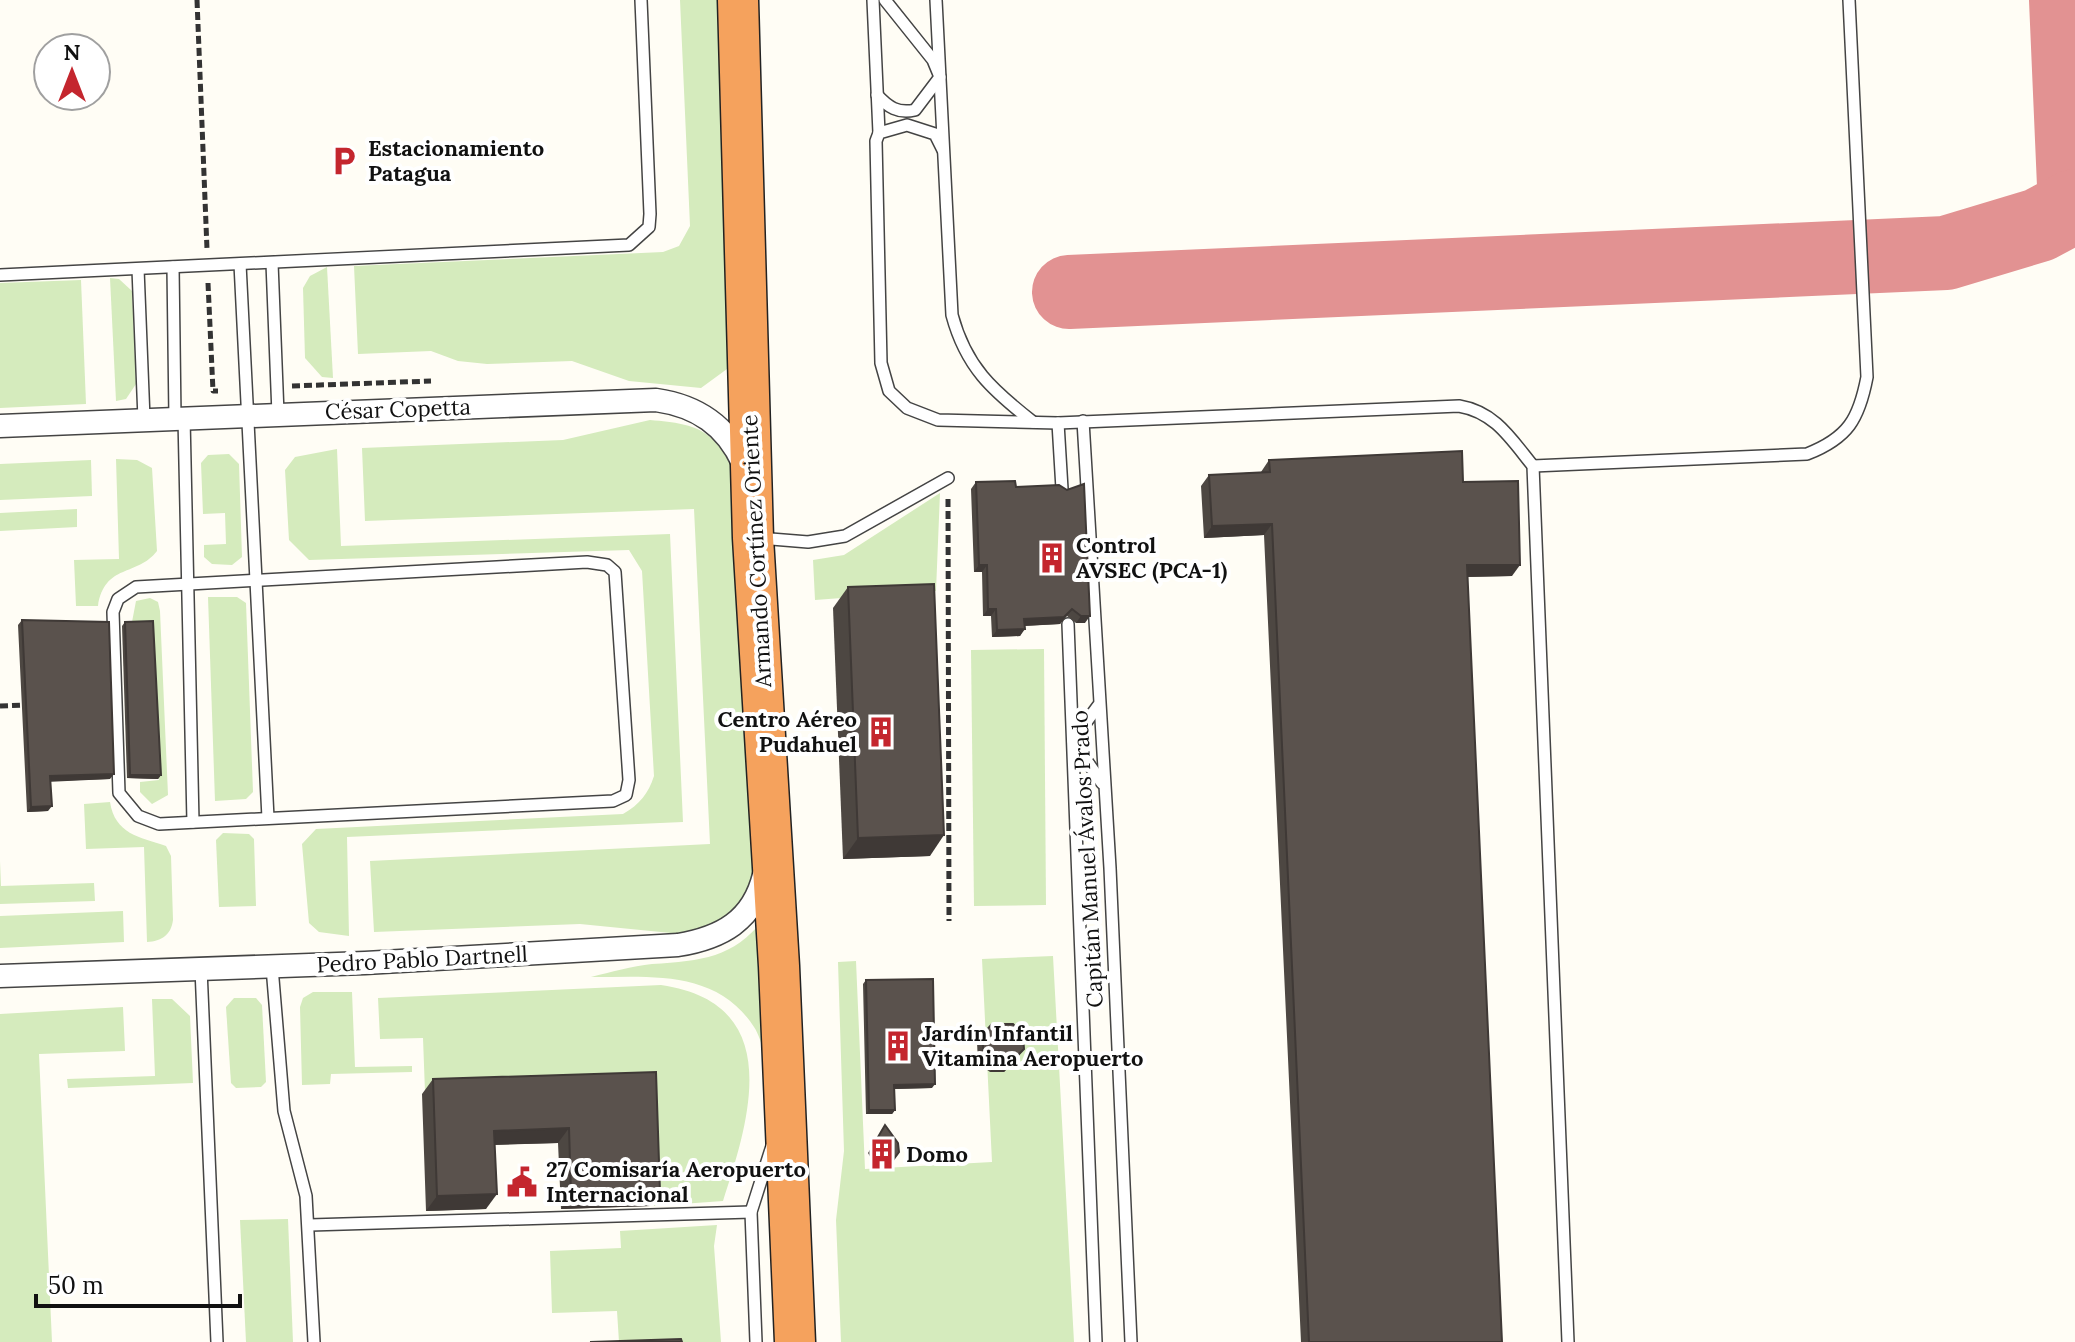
<svg xmlns="http://www.w3.org/2000/svg" width="2075" height="1342" viewBox="0 0 2075 1342" font-family="Lora,serif">
<style>
.green{fill:#d5ebbd}
.lines{fill:none;stroke-linecap:round;stroke-linejoin:round}
.taxiway{stroke:#e29292;stroke-width:74}
.lane-casing{stroke:#444;stroke-width:14}
.street-casing{stroke:#444;stroke-width:25}
.highway-casing{stroke:#222;stroke-width:43}
.path{stroke:#333;stroke-width:5;stroke-dasharray:8 4;stroke-linecap:butt}
.lane{stroke:#fff;stroke-width:11}
.street{stroke:#fff;stroke-width:22}
.highway{stroke:#f5a25d;stroke-width:40}
.wall{fill:#4d4742}
.shaded-wall{fill:#3f3936}
.building{fill:#5a524d;stroke:#3f3936;stroke-width:2}
.labels{text-anchor:middle;stroke-width:8;stroke-linejoin:round;paint-order:stroke}
.poi-label{font-size:22px;font-weight:bold;fill:#111;stroke:#fff;text-anchor:start}
.street-label{font-size:22px;fill:#111;stroke:#fff}
</style>
<rect width="100%" height="100%" fill="#fffdf5"/>
<!-- green -->
<g class="green">
<path d="M 680,0 L 725,0 L 736,354 L 727,369 L 701,388 L 629,381 L 572,361 L 487,364 L 458,361 L 431,351 L 358,354 L 354,266 L 663,252 L 679,246 L 690,226 Z"/>
<path d="M 327,267 L 333,378 L 322,377 L 305,358 L 303,288 L 310,276 Z"/>
<path d="M 110,278 L 119,279 L 132,291 L 136,384 L 126,399 L 116,401 Z"/>
<path d="M 81,280 L 86,404 L 0,408 L 0,283 Z"/>
<path d="M 650,420 C 701,424 715,431 738,478 L 756,876 L 749,894 L 714,926 L 681,934 L 580,924 L 374,932 L 370,861 L 710,844 L 694,509 L 365,521 L 362,448 L 563,440 Z"/>
<path d="M 337,449 L 341,546 L 670,534 L 683,822 L 347,837 L 349,936 L 319,932 L 309,923 L 302,844 L 316,829 L 623,814 C 640,804 648,794 654,776 L 642,571 L 629,550 L 309,560 L 289,540 L 285,470 L 295,457 Z"/>
<path d="M 229,454 L 239,464 L 242,557 L 232,565 L 212,564 L 204,557 L 204,545 L 226,544 L 225,513 L 203,514 L 201,463 L 208,455 Z"/>
<path d="M 116,459 L 137,460 L 152,468 L 157,551 C 137,577 105,563 98,606 L 76,606 L 74,560 L 119,559 Z"/>
<path d="M 91,460 L 92,496 L 0,500 L 0,464 Z"/>
<path d="M 940,493 L 936,591 L 815,600 L 813,560 L 844,555 Z"/>
<path d="M 77,509 L 77,527 L 0,531 L 0,513 Z"/>
<path d="M 208,597 L 237,597 L 246,603 L 253,792 L 246,799 L 215,801 Z"/>
<path d="M 150,598 L 158,602 L 160,611 L 168,795 L 152,804 L 140,792 L 140,782 L 159,780 L 152,622 L 132,622 L 136,601 Z"/>
<path d="M 1044,649 L 1046,905 L 974,906 L 971,650 Z"/>
<path d="M 110,802 C 115,834 139,837 166,846 L 171,856 L 173,920 C 171,935 162,941 147,942 L 144,847 L 86,849 L 84,804 Z"/>
<path d="M 223,833 L 249,834 L 254,839 L 256,906 L 219,907 L 216,840 Z"/>
<path d="M 0,861 L 1,886 L 94,883 L 95,901 L 0,904 Z"/>
<path d="M 123,911 L 124,942 L 0,948 L 0,916 Z"/>
<path d="M 770,911 L 767,1061 C 763,1050 760,1036 754,1027 C 717,969 650,977 591,977 C 611,972 632,966 652,964 C 706,960 736,958 770,911 Z"/>
<path d="M 1053,956 L 1074,1342 L 841,1342 L 836,1220 L 844,1151 L 838,962 L 856,961 L 865,1169 L 992,1162 L 982,959 Z"/>
<path d="M 661,985 C 786,1003 750,1118 723,1201 L 654,1206 L 646,1084 L 425,1092 L 423,1038 L 380,1039 L 378,998 Z"/>
<path d="M 313,992 L 352,992 L 355,1067 L 412,1066 L 412,1072 L 331,1074 L 330,1084 L 302,1085 L 300,1007 L 303,998 Z"/>
<path d="M 234,998 L 256,998 L 262,1005 L 266,1082 L 261,1087 L 236,1088 L 231,1083 L 226,1007 Z"/>
<path d="M 152,999 L 172,999 L 190,1016 L 193,1083 L 68,1088 L 67,1079 L 155,1076 Z"/>
<path d="M 123,1007 L 125,1051 L 39,1054 L 52,1342 L 0,1342 L 0,1014 Z"/>
<path d="M 288,1219 L 293,1342 L 246,1342 L 240,1220 Z"/>
<path d="M 717,1225 L 714,1246 L 721,1342 L 619,1342 L 617,1311 L 552,1313 L 550,1251 L 621,1248 L 620,1231 Z"/>
</g>
<g class="lines">
<!-- taxiway -->
<g class="taxiway">
<path d="M 2066,0 L 2075,209"/>
<path d="M 1069,292 L 1946,253 L 2039,225 L 2075,206"/>
</g>
<!-- lane casing -->
<g class="lane-casing">
<g id="lane">
<path d="M 873,0 L 879,133"/>
<path d="M 936,0 L 952,315 C 966,367 992,390 1033,422"/>
<path d="M 877,95 C 888,107 898,114 915,110 L 940,77 L 933,60 L 885,0"/>
<path d="M 943,150 L 935,134 L 907,125 L 879,133 L 876,141 L 881,363 L 889,391 L 907,408 L 938,420 L 1058,423 L 1459,406 C 1495,412 1511,439 1533,466 L 1568,1342"/>
<path d="M 272,263 L 278,414"/>
<path d="M 240,264 L 268,818"/>
<path d="M 173,267 L 175,418"/>
<path d="M 138,269 L 144,419"/>
<path d="M 0,275 L 629,245 L 649,227 L 650,214 L 641,0"/>
<path d="M 184,418 L 193,822"/>
<path d="M 1083,421 L 1110,868 L 1131,1342"/>
<path d="M 1058,423 L 1062,489"/>
<path d="M 1533,466 L 1807,454 C 1848,438 1859,419 1867,377 L 1849,0"/>
<path d="M 760,538 L 808,542 L 845,536 L 948,478"/>
<path d="M 587,562 L 607,565 L 615,572 L 629,780 L 626,795 L 613,801 L 159,824 L 138,816 L 119,793 L 113,612 L 118,599 L 136,587 Z"/>
<path d="M 1068,624 L 1096,1342"/>
<path d="M 1073,740 L 1098,706"/>
<path d="M 1073,741 L 1102,783"/>
<path d="M 272,967 L 284,1111 L 306,1196 L 314,1342"/>
<path d="M 201,969 L 217,1342"/>
<path d="M 310,1225 L 751,1212"/>
<path d="M 756,1342 L 751,1212 L 772,1146"/>
</g>
</g>
<!-- street casing -->
<g class="street-casing">
<g id="street">
<path d="M 0,426 L 656,400 C 697,406 726,425 743,463"/>
<path d="M 0,976 L 365,963 L 678,945 C 721,938 753,921 764,875"/>
</g>
</g>
<!-- highway casing -->
<g class="highway-casing">
<path id="highway" d="M 738,0 L 753,538 L 779,966 L 795,1342"/>
</g>
<!-- path -->
<g class="path">
<path d="M 197,0 L 207,249"/>
<path d="M 208,283 L 213,391 L 218,391"/>
<path d="M 292,386 L 431,381"/>
<path d="M 948,499 L 949,921"/>
<path d="M 0,706 L 29,705"/>
</g>
<!-- lane -->
<use href="#lane" class="lane"/>
<!-- street -->
<use href="#street" class="street"/>
<!-- highway -->
<use href="#highway" class="highway"/>
</g>
<!-- wall -->
<g class="wall">
<path d="M 1269,460 L 1463,482 L 1512,576 L 1467,577 L 1502,1342 L 1301,1342 L 1264,535 L 1204,538 L 1201,486 L 1209,475 L 1261,472 Z"/>
<path d="M 976,482 L 1016,487 L 1085,623 L 1076,623 L 1067,616 L 1060,624 L 1025,626 L 1020,636 L 992,637 L 991,616 L 983,616 L 982,572 L 974,572 L 971,489 Z"/>
<path d="M 848,587 L 930,856 L 843,859 L 833,608 Z"/>
<path d="M 22,620 L 110,779 L 50,781 L 48,811 L 27,812 L 18,625 Z"/>
<path d="M 125,622 L 161,775 L 158,779 L 127,778 L 122,626 Z"/>
<path d="M 866,980 L 932,1088 L 894,1089 L 895,1110 L 892,1114 L 866,1114 L 863,984 Z"/>
<path d="M 982,1035 L 1018,1057 L 1004,1072 L 990,1072 L 978,1063 L 977,1042 Z"/>
<path d="M 656,1072 L 650,1206 L 561,1209 L 558,1143 L 495,1145 L 486,1209 L 426,1211 L 422,1094 L 433,1079 Z"/>
<path d="M 885,1125 L 888,1167 L 875,1165 L 868,1153 Z"/>
</g>
<!-- shaded-wall -->
<g class="shaded-wall">
<path d="M 1272,524 L 1264,535 L 1204,538 L 1212,526 Z"/>
<path d="M 979,565 L 987,565 L 982,572 L 974,572 Z"/>
<path d="M 1467,565 L 1520,565 L 1512,576 L 1459,577 Z"/>
<path d="M 988,609 L 996,609 L 991,616 L 983,616 Z"/>
<path d="M 1072,609 L 1060,624 L 1020,626 L 1024,619 Z"/>
<path d="M 1081,616 L 1090,616 L 1085,623 L 1076,623 Z"/>
<path d="M 1025,629 L 1020,636 L 992,637 L 997,630 Z"/>
<path d="M 114,774 L 110,779 L 46,782 L 50,776 Z"/>
<path d="M 130,775 L 161,775 L 158,779 L 127,778 Z"/>
<path d="M 52,806 L 48,811 L 27,812 L 31,807 Z"/>
<path d="M 944,835 L 930,856 L 843,859 L 858,838 Z"/>
<path d="M 1024,1049 L 1018,1057 L 1004,1072 L 990,1072 L 995,1064 Z"/>
<path d="M 935,1084 L 932,1088 L 892,1089 L 894,1085 Z"/>
<path d="M 869,1110 L 895,1110 L 892,1114 L 866,1114 Z"/>
<path d="M 569,1128 L 558,1143 L 484,1145 L 494,1131 Z"/>
<path d="M 899,1152 L 888,1167 L 875,1165 L 877,1161 Z"/>
<path d="M 660,1192 L 650,1206 L 561,1209 L 571,1194 Z"/>
<path d="M 497,1194 L 486,1209 L 426,1211 L 437,1196 Z"/>
</g>
<!-- building -->
<g class="building">
<path d="M 1462,451 L 1463,482 L 1518,481 L 1520,565 L 1467,565 L 1502,1342 L 1309,1342 L 1272,524 L 1212,526 L 1209,475 L 1270,472 L 1269,460 Z"/>
<path d="M 1015,481 L 1016,487 L 1059,485 L 1067,490 L 1084,484 L 1090,616 L 1081,616 L 1072,609 L 1064,617 L 1024,619 L 1025,629 L 997,630 L 996,609 L 988,609 L 987,565 L 979,565 L 976,482 Z"/>
<path d="M 934,584 L 944,835 L 858,838 L 848,587 Z"/>
<path d="M 22,620 L 109,622 L 114,774 L 50,776 L 52,806 L 31,807 Z"/>
<path d="M 153,621 L 161,775 L 130,775 L 125,622 Z"/>
<path d="M 933,979 L 935,1084 L 894,1085 L 895,1110 L 869,1110 L 866,980 Z"/>
<path d="M 992,1024 L 1013,1024 L 1023,1035 L 1024,1049 L 1009,1064 L 995,1064 L 984,1055 L 982,1035 Z"/>
<path d="M 656,1072 L 660,1192 L 571,1194 L 569,1128 L 494,1131 L 497,1194 L 437,1196 L 433,1079 Z"/>
<path d="M 885,1125 L 898,1143 L 899,1152 L 891,1163 L 877,1161 L 871,1149 Z"/>
<path d="M 681,1339 L 682,1342 L 590,1342 Z"/>
</g>
<!-- icons -->
<defs>
<g id="parking-bare" transform="scale(2.4)"><path d="M-3.5-5.5H1a3.5 3.5 0 0 1 0 7H-1V5.5H-3.5ZM-1-3.4V-.6H.8a1.4 1.4 0 0 0 0-2.8Z" fill="#c4262e" stroke="#fff" stroke-width="2.5" paint-order="stroke"/></g>
<g id="building-bare" transform="scale(2.4)"><path d="M-4-6H4V6H1V3H-1V6H-4ZM-2.5-4.3h1.7v1.8h-1.7ZM.8-4.3h1.7v1.8H.8ZM-2.5-1h1.7V.8h-1.7ZM.8-1h1.7V.8H.8Z" fill="#c4262e" stroke="#fff" stroke-width="2.5" paint-order="stroke"/></g>
<g id="civic-bare" transform="scale(2.4)"><path d="M-.6-6.5H3V-4.5H.6V-3L4-1V1h2V6H-6V1h2V-1L-.6-3ZM-1.2 2.5V6h2.4V2.5Z" fill="#c4262e" stroke="#fff" stroke-width="2.5" paint-order="stroke"/></g>
</defs>
<g fill-rule="evenodd">
<use href="#parking-bare" x="344" y="161"/>
<use href="#building-bare" x="1052" y="558"/>
<use href="#building-bare" x="881" y="732"/>
<use href="#building-bare" x="898" y="1046"/>
<use href="#building-bare" x="882" y="1154"/>
<use href="#civic-bare" x="522" y="1182"/>
</g>
<g class="labels">
<!-- poi labels -->
<g class="poi-label">
<text x="368" y="156">Estacionamiento<tspan x="368" dy="25">Patagua</tspan></text>
<text x="1076" y="553">Control<tspan x="1076" dy="25">AVSEC (PCA-1)</tspan></text>
<text x="857" y="727" text-anchor="end">Centro Aéreo<tspan x="857" dy="25">Pudahuel</tspan></text>
<text x="922" y="1041">Jardín Infantil<tspan x="922" dy="25">Vitamina Aeropuerto</tspan></text>
<text x="906" y="1162">Domo</text>
<text x="546" y="1177">27 Comisaría Aeropuerto<tspan x="546" dy="25">Internacional</tspan></text>
</g>
<!-- street labels -->
<g class="street-label">
<text transform="translate(398 409) rotate(-2)" y="8">César Copetta</text>
<text transform="translate(756 551) rotate(-93)" y="8">Armando Cortínez Oriente</text>
<text transform="translate(1087 859) rotate(-93)" y="8">Capitán Manuel Ávalos Prado</text>
<text transform="translate(422 959) rotate(-3)" y="8">Pedro Pablo Dartnell</text>
</g>
</g>
<!-- north arrow -->
<g transform="translate(72 72)"><circle r="38" fill="#ffffff" stroke="#a0a0a0" stroke-width="2"/>
<path d="M0-6L14 30L0 20L-14 30Z" fill="#c4262e"/>
<text y="-12" font-size="22" font-weight="bold" text-anchor="middle" fill="#111111">N</text>
</g>
<!-- scale -->
<path d="M36 1294v12h204v-12" fill="none" stroke="#111111" stroke-width="4"/>
<text x="48" y="1294" font-size="24" fill="#111111" stroke="#ffffff" stroke-width="6" paint-order="stroke">50 m</text>
</svg>
